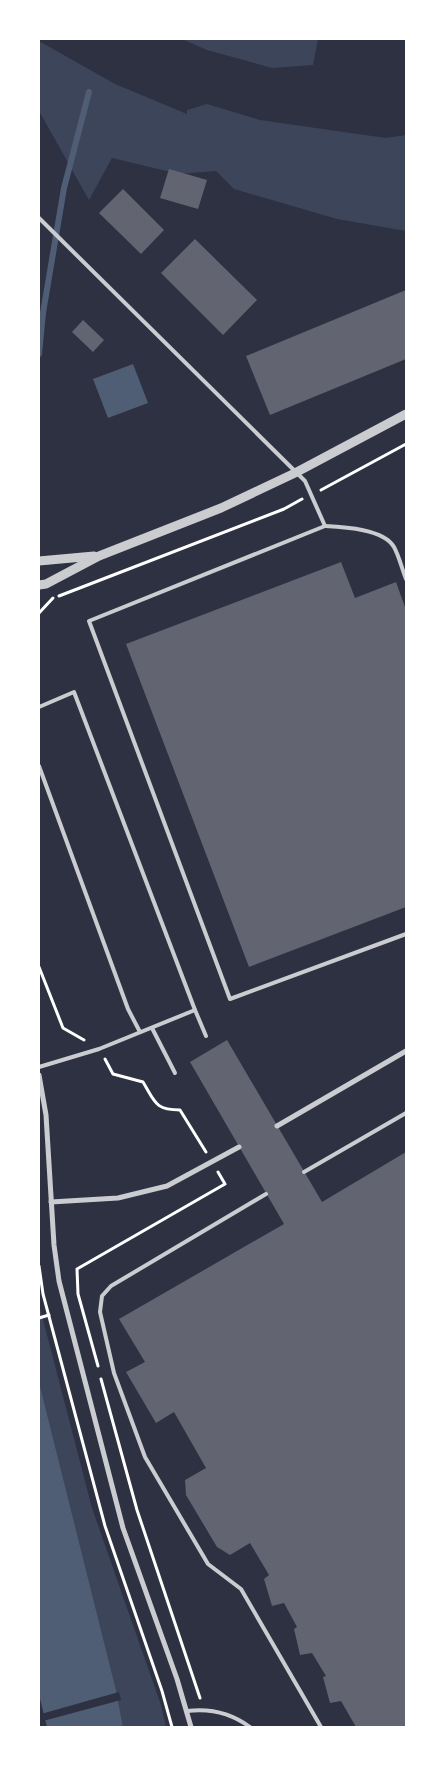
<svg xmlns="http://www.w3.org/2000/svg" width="445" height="1766" viewBox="0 0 445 1766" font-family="Bitter,serif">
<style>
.green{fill:#3c4559}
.water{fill:#4f5d75}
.pier{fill:#2d3142}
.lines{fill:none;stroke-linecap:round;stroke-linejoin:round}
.stream{stroke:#4f5d75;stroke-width:6}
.building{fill:#626471}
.path{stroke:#fff;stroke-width:3}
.service{stroke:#caccd0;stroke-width:4}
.minor{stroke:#caccd0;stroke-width:5}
.tertiary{stroke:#caccd0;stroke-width:9}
</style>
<rect width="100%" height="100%" fill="#2d3142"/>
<!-- green -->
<g class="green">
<path d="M 182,39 L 318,39 L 313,65 L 272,68 L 207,50 Z"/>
<path d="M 39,41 L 115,84 L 187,114 L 187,110 L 207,104 L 260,120 L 386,138 L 406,135 L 406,231 L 337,219 L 234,189 L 216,171 L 179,174 L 112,158 L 89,200 L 39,111 Z"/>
<path d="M 39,1304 L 92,1508 L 161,1705 L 166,1727 L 123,1727 L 116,1690 L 39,1382 Z"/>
</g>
<!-- water -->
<g class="water">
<path d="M 133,364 L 148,403 L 108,418 L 93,379 Z"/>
<path d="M 39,1382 L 116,1690 L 123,1727 L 47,1727 L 39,1695 Z"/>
</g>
<!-- pier -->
<path class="pier" d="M 119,1692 L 121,1700 L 43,1721 L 41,1714 Z"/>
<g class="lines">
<!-- stream -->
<path class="stream" d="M 39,354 L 43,313 L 64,188 L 89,92"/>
</g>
<!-- building -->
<g class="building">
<path d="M 169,169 L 207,180 L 198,209 L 160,198 Z"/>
<path d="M 123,189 L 164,230 L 141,254 L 99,213 Z"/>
<path d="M 195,239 L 257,300 L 223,335 L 161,273 Z"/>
<path d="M 406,290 L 406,359 L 270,415 L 246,356 Z"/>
<path d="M 83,320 L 104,340 L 93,352 L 72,332 Z"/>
<path d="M 341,562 L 355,598 L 396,582 L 406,610 L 406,907 L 249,967 L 126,644 Z"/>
<path d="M 227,1040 L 322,1202 L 406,1152 L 406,1727 L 356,1727 L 341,1701 L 330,1703 L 323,1677 L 326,1676 L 312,1653 L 300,1655 L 294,1629 L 297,1627 L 284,1603 L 272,1606 L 264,1579 L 269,1575 L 250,1543 L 230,1555 L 217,1547 L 186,1495 L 185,1480 L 206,1468 L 174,1412 L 156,1423 L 126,1372 L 145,1362 L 119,1319 L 284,1224 L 190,1062 Z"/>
</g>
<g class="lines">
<!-- path -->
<g class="path">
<path d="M 321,490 L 406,444"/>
<path d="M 59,596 L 284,509 L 302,499"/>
<path d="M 39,613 L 53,598"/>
<path d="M 39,967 L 63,1028 L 84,1040"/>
<path d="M 105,1059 L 113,1074 L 143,1082 C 155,1102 155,1110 180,1110 L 206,1152"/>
<path d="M 39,1266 L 43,1294 L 105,1526 L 162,1691 L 172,1727"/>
<path d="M 39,1318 L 49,1315"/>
<path d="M 98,1366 L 78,1294 L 77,1269 L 225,1184 L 218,1172"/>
<path d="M 101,1379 L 137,1510 L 200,1698"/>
</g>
<!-- service -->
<g class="service">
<path d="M 39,218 L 305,481 L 325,526"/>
<path d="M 406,579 C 402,569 399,556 394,547 C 384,529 344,527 325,526 L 89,621 L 230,999 L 406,934"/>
<path d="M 39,707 L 74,692 L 195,1010 L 99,1049 L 39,1067"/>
<path d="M 39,766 L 128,1009 L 140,1032"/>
<path d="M 195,1010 L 206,1036"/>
<path d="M 152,1028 L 175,1073"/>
<path d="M 304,1172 L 406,1113"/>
<path d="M 266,1194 L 111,1286 L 102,1296 L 100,1312 L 114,1373 L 145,1457 L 208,1564 L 241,1589 L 321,1727"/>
<path d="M 187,1711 C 210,1708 231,1713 250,1727"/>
</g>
<!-- minor -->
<g class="minor">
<path d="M 39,1075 L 46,1115 L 54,1245 L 59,1281 L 123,1528 L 177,1679 L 191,1727"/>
<path d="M 277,1126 L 406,1051"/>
<path d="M 51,1202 L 118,1198 L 167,1186 L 239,1147"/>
</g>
<!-- tertiary -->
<g class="tertiary">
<path d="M 39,561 L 94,556"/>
<path d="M 39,585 L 46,584 L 99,556 L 221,508 L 295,473 L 406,414"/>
</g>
</g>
<!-- border -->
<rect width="445" height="1766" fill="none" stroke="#ffffff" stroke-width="80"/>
</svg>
